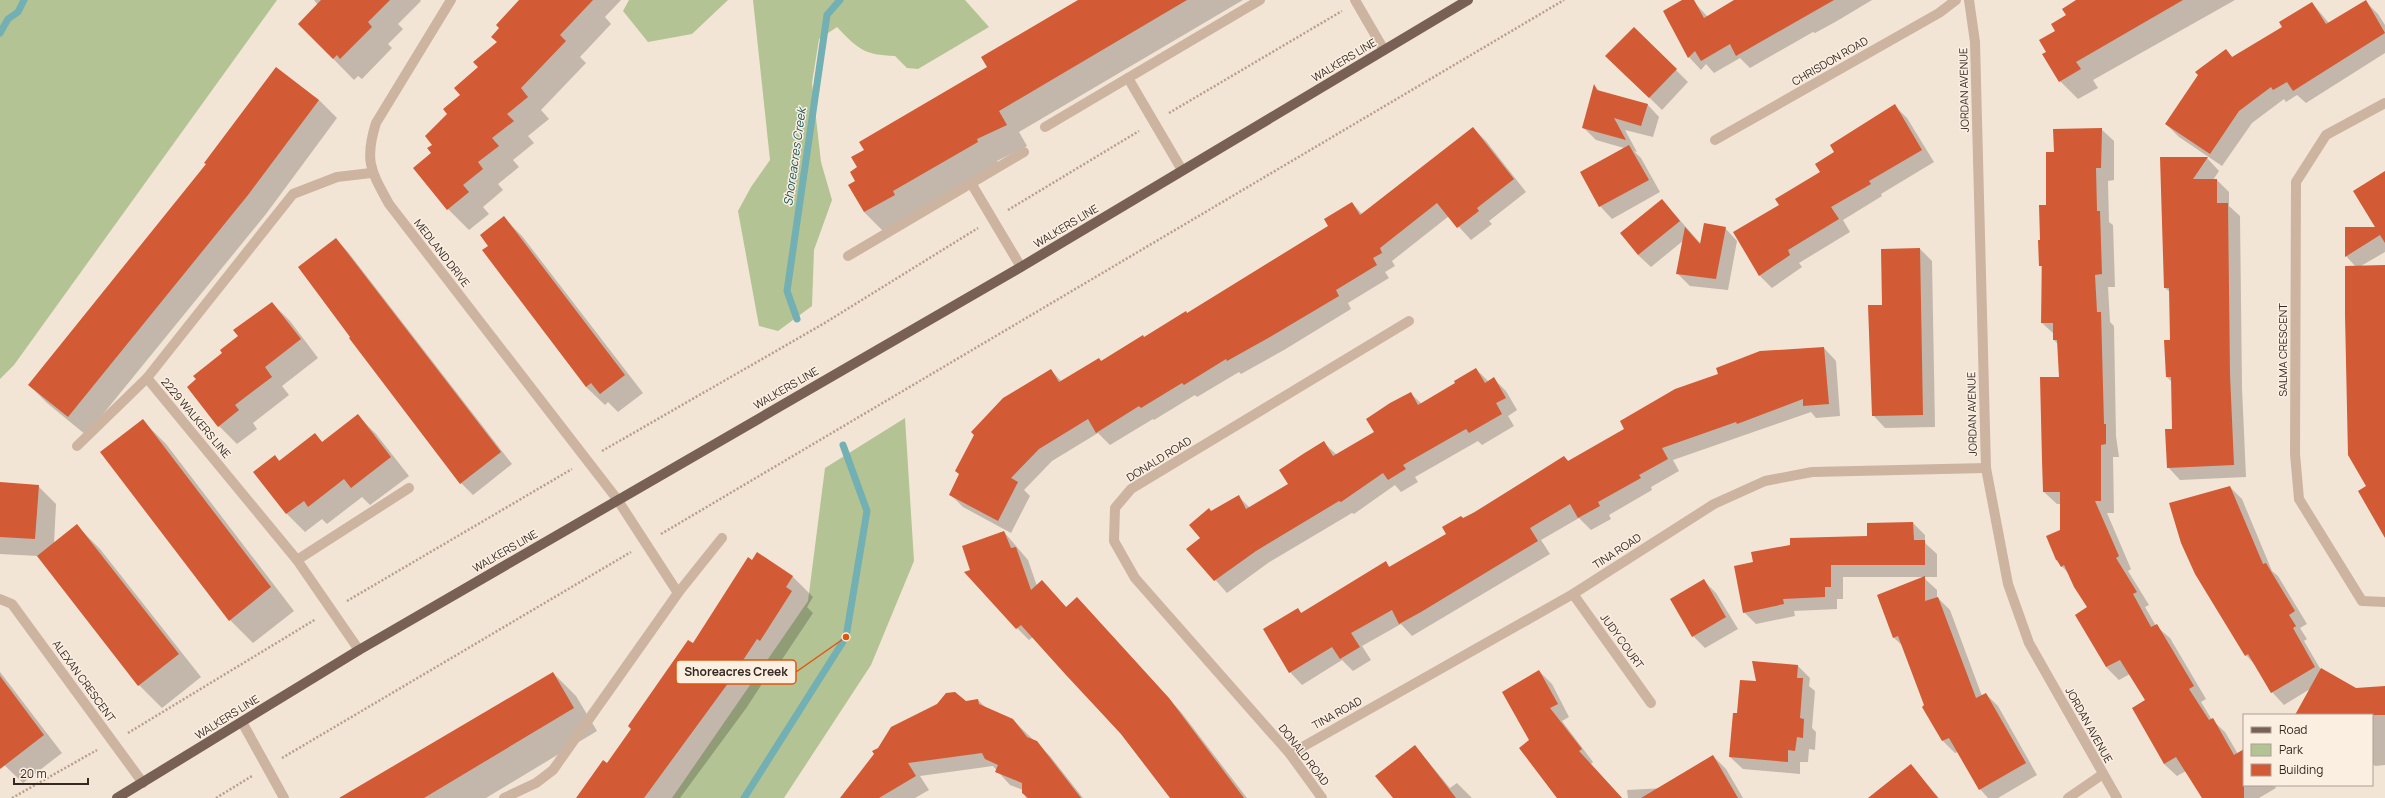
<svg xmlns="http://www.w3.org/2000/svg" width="2385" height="798" viewBox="0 0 2385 798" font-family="Manrope,sans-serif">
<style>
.green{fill:#b4c394}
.shadow{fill:#0003}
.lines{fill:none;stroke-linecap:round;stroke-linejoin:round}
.stream{stroke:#72b0b3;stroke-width:7}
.building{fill:#d25a34}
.path{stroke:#b89e8b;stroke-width:2.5;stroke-dasharray:2 2;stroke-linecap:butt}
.minor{stroke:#ccb4a1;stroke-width:10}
.major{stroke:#796054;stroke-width:10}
.labels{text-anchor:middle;stroke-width:3;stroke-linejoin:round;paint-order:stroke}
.street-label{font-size:11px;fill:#352924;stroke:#fbefe2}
.water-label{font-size:12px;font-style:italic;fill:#16565a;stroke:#fbefe2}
.leader{fill:none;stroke:#df570d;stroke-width:1.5}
.callout-dot{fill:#df570d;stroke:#fbefe2;stroke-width:1.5}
.callout{fill:#fbefe2;stroke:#df570d;stroke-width:1.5}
.callout-label{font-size:12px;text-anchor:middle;font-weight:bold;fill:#352924}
</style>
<rect width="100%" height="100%" fill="#f3e5d5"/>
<!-- green -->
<g class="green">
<path d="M 0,0 L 277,0 L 14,365 L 0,379 Z"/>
<path d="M 629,0 L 728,0 L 692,34 L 648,42 L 623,11 Z"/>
<path d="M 753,0 L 965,0 L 989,27 L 918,69 L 907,68 L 895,56 C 864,55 858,49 837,27 L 819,39 L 812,83 L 821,162 L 832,200 L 814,250 L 812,306 L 778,331 L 759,326 L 738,211 L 751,187 L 770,160 Z"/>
<path d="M 905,418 L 914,561 L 871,665 L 784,798 L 672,798 L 808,601 L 825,468 Z"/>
</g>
<!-- shadow -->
<g class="shadow">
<path d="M 420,0 L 421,1 L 398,24 L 403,29 L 388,44 L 392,48 L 362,79 L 358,76 L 354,80 L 299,24 L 318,5 L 314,0 Z"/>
<path d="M 520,0 L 621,0 L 605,17 L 611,24 L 580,57 L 586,63 L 541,110 L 549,119 L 528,136 L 534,143 L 513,160 L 519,167 L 498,184 L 503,190 L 483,207 L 489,214 L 469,230 L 448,209 L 432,153 L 433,145 L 448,114 L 498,43 L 500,28 Z"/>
<path d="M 1080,0 L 1243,0 L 1019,132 L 1027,146 L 997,161 L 999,163 L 885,233 L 864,212 L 988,67 Z"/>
<path d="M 1735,0 L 1872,0 L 1837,21 L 1815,33 L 1813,32 L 1750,68 L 1740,58 L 1714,73 L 1706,64 L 1701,70 L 1689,57 L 1665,12 L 1693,1 L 1708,17 Z"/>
<path d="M 2078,0 L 2235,0 L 2093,80 L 2098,88 L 2078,99 L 2060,81 L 2047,52 L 2057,31 Z"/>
<path d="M 2366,2 L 2378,14 L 2385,25 L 2385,53 L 2306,103 L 2297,95 L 2286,102 L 2284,99 L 2252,123 L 2222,166 L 2179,137 L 2166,124 L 2226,50 L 2233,58 L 2283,27 L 2312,3 L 2329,23 Z"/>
<path d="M 1634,28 L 1688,82 L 1662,110 L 1607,56 Z"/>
<path d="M 1595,86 L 1600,92 L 1647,104 L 1659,117 L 1653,137 L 1625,130 L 1637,152 L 1634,151 L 1641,158 L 1660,192 L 1612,219 L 1600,206 L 1581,172 L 1624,148 L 1596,140 L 1584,128 Z"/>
<path d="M 319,100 L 337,118 L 266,214 L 86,435 L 47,403 L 29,385 Z"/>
<path d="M 1895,106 L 1907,118 L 1934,162 L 1881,194 L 1882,196 L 1843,220 L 1850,232 L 1799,263 L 1802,267 L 1772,288 L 1760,276 L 1780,206 L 1821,172 L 1836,152 Z"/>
<path d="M 1473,128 L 1486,141 L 1526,192 L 1489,221 L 1492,224 L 1471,240 L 1449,216 L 1392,261 L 1395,266 L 1385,272 L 1389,278 L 1348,303 L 1351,309 L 1284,350 L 1241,374 L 1239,372 L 1197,397 L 1195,395 L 1154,420 L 1153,419 L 1110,445 L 1098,433 L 1052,461 L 1024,490 L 1030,496 L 1011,533 L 963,507 L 950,494 L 1051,370 L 1062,382 L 1099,359 L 1102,362 L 1188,314 L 1329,226 L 1352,203 L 1362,214 Z"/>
<path d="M 2101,129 L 2114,141 L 2114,180 L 2108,181 L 2109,222 L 2113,225 L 2115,287 L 2108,287 L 2110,322 L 2114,326 L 2116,436 L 2119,457 L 2113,457 L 2114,513 L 2107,513 L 2131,569 L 2128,571 L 2149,605 L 2145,607 L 2156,626 L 2170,638 L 2206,699 L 2201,702 L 2212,720 L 2225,732 L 2238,754 L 2244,750 L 2244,785 L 2274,785 L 2276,788 L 2259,798 L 2202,798 L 2186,771 L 2177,776 L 2164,764 L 2146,701 L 2130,674 L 2119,680 L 2106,667 L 2088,608 L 2069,574 L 2056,560 L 2061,530 L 2061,504 L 2057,504 L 2044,492 L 2060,378 L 2059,345 L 2054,340 L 2054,334 L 2042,323 L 2041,241 L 2055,153 Z"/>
<path d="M 2161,158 L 2207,158 L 2219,171 L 2213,180 L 2217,180 L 2229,192 L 2229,206 L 2240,216 L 2242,388 L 2246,477 L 2180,480 L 2168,467 L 2173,430 L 2172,382 L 2167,377 L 2171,341 L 2170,292 L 2165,288 Z"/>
<path d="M 2385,173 L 2385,252 L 2361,266 L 2385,266 L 2385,536 L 2367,486 L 2356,267 L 2346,256 L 2377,228 Z"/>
<path d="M 1662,200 L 1701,244 L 1725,228 L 1737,241 L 1728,290 L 1690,286 L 1677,273 L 1684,240 L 1651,267 L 1638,255 Z"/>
<path d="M 504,218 L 522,236 L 643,393 L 618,412 L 608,402 L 605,405 L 586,387 L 489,246 Z"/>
<path d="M 336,239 L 348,252 L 512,464 L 473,495 L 461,483 Z"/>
<path d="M 1920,249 L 1932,261 L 1935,427 L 1885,428 L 1873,415 L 1883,306 Z"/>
<path d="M 272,303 L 290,321 L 318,358 L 282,386 L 289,395 L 253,423 L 257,429 L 237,444 L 219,426 L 223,353 Z"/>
<path d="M 1824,348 L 1836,361 L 1840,416 L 1816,418 L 1811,412 L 1673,460 L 1679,471 L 1651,487 L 1652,490 L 1609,515 L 1611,519 L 1591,530 L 1579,518 L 1541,540 L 1550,554 L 1412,636 L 1401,624 L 1362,646 L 1371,660 L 1353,671 L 1342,660 L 1302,685 L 1290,672 L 1298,609 L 1302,614 L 1386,563 L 1390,567 L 1448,534 L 1463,519 L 1564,457 L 1569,462 Z"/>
<path d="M 1476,369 L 1489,382 L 1494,379 L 1506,391 L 1517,410 L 1508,416 L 1514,426 L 1482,445 L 1478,441 L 1415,477 L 1418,482 L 1401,492 L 1395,485 L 1354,514 L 1352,513 L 1268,563 L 1227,593 L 1188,549 L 1201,538 L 1211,512 L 1238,496 L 1250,508 L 1290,485 L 1324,443 L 1337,455 L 1375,433 L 1410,393 L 1422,404 L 1457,384 Z"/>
<path d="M 358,416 L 376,434 L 409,476 L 370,505 L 362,497 L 327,524 L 322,519 L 305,532 L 287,514 L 254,472 L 275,456 L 280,461 L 315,434 L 323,443 Z"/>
<path d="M 143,421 L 166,444 L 294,611 L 253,643 L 230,620 Z"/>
<path d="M 0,483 L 38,486 L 56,504 L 54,544 L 77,526 L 100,549 L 201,677 L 162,708 L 139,685 L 38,556 L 0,554 Z"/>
<path d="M 2230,487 L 2242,499 L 2272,571 L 2278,576 L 2307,624 L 2300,628 L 2307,639 L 2304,641 L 2321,670 L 2356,689 L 2385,687 L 2385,765 L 2375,766 L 2372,763 L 2372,715 L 2296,715 L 2310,689 L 2284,705 L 2272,692 L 2255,665 L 2246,655 Z"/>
<path d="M 1913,523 L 1925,535 L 1925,543 L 1937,554 L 1937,577 L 1843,577 L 1843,599 L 1837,599 L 1837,609 L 1794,611 L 1795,616 L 1756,624 L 1744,612 L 1868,537 Z"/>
<path d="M 1004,532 L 1028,560 L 1037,586 L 1042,581 L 1067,608 L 1089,611 L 1181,712 L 1247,798 L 1171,798 L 1121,734 L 1033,637 L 1029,640 L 1017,628 L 971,570 Z"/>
<path d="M 792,576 L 813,597 L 807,607 L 813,613 L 781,661 L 778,659 L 747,707 L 680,798 L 578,798 L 607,764 L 693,645 Z"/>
<path d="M 1924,578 L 1937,590 L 1937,597 L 1950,610 L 1982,696 L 1986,694 L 1998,706 L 2037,775 L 1998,798 L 1988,798 L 1980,789 L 1958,752 L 1955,753 L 1943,741 L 1923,707 L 1926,706 L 1904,647 L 1894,638 L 1879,596 Z"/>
<path d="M 1703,580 L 1716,593 L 1738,629 L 1705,648 L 1693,636 Z"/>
<path d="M 1798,666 L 1810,678 L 1809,686 L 1815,691 L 1812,728 L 1816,732 L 1815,750 L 1809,749 L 1808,762 L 1800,762 L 1800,774 L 1743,769 L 1730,757 L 1738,714 L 1757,682 Z"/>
<path d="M 1539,671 L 1552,684 L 1569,717 L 1562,721 L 1593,762 L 1591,764 L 1622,798 L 1557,798 L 1520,748 L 1531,740 Z"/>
<path d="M 0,672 L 62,753 L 23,783 L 0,761 Z"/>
<path d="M 553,673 L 576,696 L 597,731 L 486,798 L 341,798 Z"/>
<path d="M 978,700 L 986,708 L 1013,720 L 1050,756 L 1083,798 L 1026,798 L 1023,790 L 1010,785 L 993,766 L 920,776 L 929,790 L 915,798 L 842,798 L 966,702 Z"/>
<path d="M 1415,746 L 1450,788 L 1457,783 L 1472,798 L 1394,798 Z"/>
<path d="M 1713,756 L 1726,769 L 1743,798 L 1687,798 Z"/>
<path d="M 1911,766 L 1939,798 L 1873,798 Z"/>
<path d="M 1665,788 L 1675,798 L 1628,798 L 1627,790 Z"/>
</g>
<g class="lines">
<!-- stream -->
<g class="stream">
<path d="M 0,33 L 8,19 L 18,12 L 24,0"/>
<path d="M 797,319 L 787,291 L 827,15 L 840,0"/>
<path d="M 744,798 L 846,637 L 867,511 L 843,445"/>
</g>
</g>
<!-- building -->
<g class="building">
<path d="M 321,0 L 390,0 L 368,22 L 372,27 L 340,59 L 337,55 L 333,59 L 298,24 Z"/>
<path d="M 519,0 L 593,0 L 560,35 L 566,41 L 521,88 L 528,97 L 507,114 L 514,121 L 492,138 L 499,146 L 478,162 L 483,169 L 463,185 L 469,192 L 447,210 L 413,168 L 431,153 L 427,148 L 432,145 L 425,136 L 447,114 L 443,109 L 460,95 L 454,88 L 478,67 L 473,62 L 497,42 L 491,37 L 499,28 L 496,25 Z"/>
<path d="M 1078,0 L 1187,0 L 999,111 L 1007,125 L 977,139 L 978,142 L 893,191 L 895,195 L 864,212 L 848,185 L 855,181 L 850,172 L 857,167 L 851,157 L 864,150 L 859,142 L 987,67 L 981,57 Z"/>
<path d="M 1682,0 L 1694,0 L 1704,18 L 1734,0 L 1834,0 L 1736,56 L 1730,44 L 1701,61 L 1695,51 L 1688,58 L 1663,11 Z"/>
<path d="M 2076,0 L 2183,0 L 2076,62 L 2081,69 L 2059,82 L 2042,54 L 2046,52 L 2039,40 L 2055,31 L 2051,24 L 2066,15 L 2062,9 Z"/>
<path d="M 2366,0 L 2385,33 L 2293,91 L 2287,82 L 2273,90 L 2271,87 L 2239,111 L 2210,154 L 2165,124 L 2198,75 L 2195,72 L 2226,49 L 2232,57 L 2282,27 L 2279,22 L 2312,2 L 2326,24 Z"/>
<path d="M 1634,27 L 1677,69 L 1649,98 L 1605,56 Z"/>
<path d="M 276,67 L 319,100 L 248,195 L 68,417 L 28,385 L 206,164 L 204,163 Z"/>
<path d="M 1594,84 L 1597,90 L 1648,104 L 1641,126 L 1614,118 L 1626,140 L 1582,128 Z"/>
<path d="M 1895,104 L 1922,150 L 1869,181 L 1871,184 L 1831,207 L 1839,219 L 1788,250 L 1790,255 L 1759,276 L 1733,232 L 1779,205 L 1775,199 L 1820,172 L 1815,164 L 1834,152 L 1830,145 Z"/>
<path d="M 1473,127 L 1514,179 L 1477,208 L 1479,211 L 1457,228 L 1437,203 L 1380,248 L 1382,253 L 1373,258 L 1377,265 L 1336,290 L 1339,296 L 1270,337 L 1227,361 L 1226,359 L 1184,385 L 1182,383 L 1141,408 L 1139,406 L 1096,433 L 1088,419 L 1039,449 L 1011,478 L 1018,482 L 998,521 L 949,495 L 959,474 L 955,471 L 974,435 L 971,432 L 1003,398 L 1051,369 L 1059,382 L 1099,358 L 1101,361 L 1143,335 L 1144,337 L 1186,311 L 1187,313 L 1328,226 L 1324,219 L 1352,202 L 1360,215 Z"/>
<path d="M 2102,128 L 2101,168 L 2096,168 L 2097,211 L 2100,211 L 2102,274 L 2095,275 L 2097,312 L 2101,312 L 2104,424 L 2106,424 L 2106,444 L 2101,445 L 2101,501 L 2095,501 L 2119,556 L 2116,558 L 2137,592 L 2133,594 L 2151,627 L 2157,624 L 2194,686 L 2189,689 L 2209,720 L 2213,718 L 2234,755 L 2244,749 L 2244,798 L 2202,798 L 2176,757 L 2164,764 L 2132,708 L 2145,700 L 2120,660 L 2106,667 L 2075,615 L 2087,607 L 2074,587 L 2064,565 L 2061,567 L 2057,560 L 2056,560 L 2046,536 L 2060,530 L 2060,492 L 2043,492 L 2042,460 L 2040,377 L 2059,377 L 2057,340 L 2053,340 L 2053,323 L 2041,323 L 2042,266 L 2039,266 L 2038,240 L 2040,240 L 2039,205 L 2046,205 L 2046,152 L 2054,152 L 2053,129 Z"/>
<path d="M 1629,145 L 1649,180 L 1599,207 L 1580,172 Z"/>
<path d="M 2160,157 L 2208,157 L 2193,179 L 2217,179 L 2217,203 L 2228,203 L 2230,375 L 2234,465 L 2167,468 L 2165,429 L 2172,429 L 2171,377 L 2166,377 L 2164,340 L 2170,340 L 2169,288 L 2164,288 Z"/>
<path d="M 2385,171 L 2385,243 L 2380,235 L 2345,257 L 2345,227 L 2375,227 L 2353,191 Z"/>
<path d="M 1662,199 L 1680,221 L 1638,255 L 1620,233 Z"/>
<path d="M 504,216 L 625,375 L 600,394 L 591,383 L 586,387 L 482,250 L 488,246 L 480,235 Z"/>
<path d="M 1704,223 L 1726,227 L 1716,279 L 1676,274 L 1685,227 L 1700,244 Z"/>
<path d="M 336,238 L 501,452 L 460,484 L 349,338 L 350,337 L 298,267 Z"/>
<path d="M 1920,248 L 1923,415 L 1872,416 L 1868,305 L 1882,305 L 1881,249 Z"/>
<path d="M 2385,265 L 2385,538 L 2358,491 L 2366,486 L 2348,455 L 2345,315 L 2345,266 Z"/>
<path d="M 272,302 L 301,339 L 265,367 L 272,377 L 235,405 L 239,410 L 218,427 L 187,387 L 196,379 L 193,376 L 222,353 L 220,350 L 238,336 L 233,330 Z"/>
<path d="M 1824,347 L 1829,404 L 1803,406 L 1803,399 L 1737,424 L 1736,422 L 1662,448 L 1668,459 L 1639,475 L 1641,478 L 1598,502 L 1600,506 L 1578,518 L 1570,504 L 1530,528 L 1538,541 L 1421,612 L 1399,624 L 1392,610 L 1351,633 L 1360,647 L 1340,659 L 1332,647 L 1289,673 L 1263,629 L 1298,608 L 1301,613 L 1386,561 L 1389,567 L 1446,534 L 1442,527 L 1461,516 L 1463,518 L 1475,512 L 1564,456 L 1568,461 L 1624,429 L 1620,421 L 1675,389 L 1718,374 L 1716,368 L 1760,351 Z"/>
<path d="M 1476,368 L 1485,383 L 1494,377 L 1506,398 L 1496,403 L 1502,414 L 1469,433 L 1466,429 L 1403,465 L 1406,469 L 1388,480 L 1383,473 L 1341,502 L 1339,501 L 1256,551 L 1214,581 L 1186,549 L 1200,538 L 1189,525 L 1209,508 L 1211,511 L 1239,495 L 1246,509 L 1288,484 L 1279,470 L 1303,454 L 1324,441 L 1333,456 L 1374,432 L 1366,419 L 1390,403 L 1411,392 L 1418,405 L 1455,383 L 1454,381 Z"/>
<path d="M 358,414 L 391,457 L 351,488 L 344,479 L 308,507 L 304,501 L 286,514 L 253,472 L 275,455 L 279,461 L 315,433 L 322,442 Z"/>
<path d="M 143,419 L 271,587 L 229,621 L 100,452 Z"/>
<path d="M 0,482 L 39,485 L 35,539 L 0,537 Z"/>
<path d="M 2230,486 L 2263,564 L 2266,563 L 2295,611 L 2289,615 L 2296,626 L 2293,628 L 2315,667 L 2271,693 L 2248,654 L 2245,656 L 2195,574 L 2181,543 L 2169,503 Z"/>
<path d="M 1913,522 L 1914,540 L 1925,540 L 1925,565 L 1831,565 L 1831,587 L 1825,587 L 1825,597 L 1783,599 L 1784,604 L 1743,613 L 1734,566 L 1753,562 L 1751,552 L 1790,545 L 1790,538 L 1867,536 L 1867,523 Z"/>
<path d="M 77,524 L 179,654 L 138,686 L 37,556 Z"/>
<path d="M 1004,531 L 1011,548 L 1016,547 L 1031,590 L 1042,580 L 1066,607 L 1077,597 L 1169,698 L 1244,798 L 1170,798 L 1121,734 L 1066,675 L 1021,625 L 1016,629 L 964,572 L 970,570 L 962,546 Z"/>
<path d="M 757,552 L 793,576 L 786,587 L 792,591 L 760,641 L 757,639 L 726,686 L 644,798 L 576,798 L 603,760 L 607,763 L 631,729 L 628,726 L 688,640 L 693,643 L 748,557 L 752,560 Z"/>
<path d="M 1925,576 L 1925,601 L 1938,597 L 1976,698 L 1986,693 L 2026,763 L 1979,790 L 1949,738 L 1942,741 L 1922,707 L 1924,705 L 1898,636 L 1893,638 L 1877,595 Z"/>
<path d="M 1704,579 L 1726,617 L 1692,637 L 1670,599 Z"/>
<path d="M 1752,661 L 1798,665 L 1797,678 L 1803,678 L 1800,718 L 1804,719 L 1803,738 L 1797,737 L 1795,751 L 1788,750 L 1788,762 L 1729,757 L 1733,713 L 1737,713 L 1740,680 L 1756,681 Z"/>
<path d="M 2321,668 L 2356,688 L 2385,686 L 2385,715 L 2295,715 Z"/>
<path d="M 1539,670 L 1558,704 L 1550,708 L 1582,749 L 1579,751 L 1622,798 L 1557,798 L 1519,748 L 1529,740 L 1502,692 Z"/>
<path d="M 553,672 L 574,708 L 424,798 L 339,798 Z"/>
<path d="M 0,676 L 44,735 L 0,769 Z"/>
<path d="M 955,692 L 966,701 L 978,699 L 979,704 L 1013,719 L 1027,737 L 1037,741 L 1081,798 L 1028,798 L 1022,793 L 1022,783 L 995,772 L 998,765 L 985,759 L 982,753 L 908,763 L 916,776 L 879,798 L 840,798 L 874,754 L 872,751 L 878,748 L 891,727 L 937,704 L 946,693 Z"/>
<path d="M 1415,745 L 1456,798 L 1393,798 L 1375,776 Z"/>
<path d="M 1713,755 L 1738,798 L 1641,798 Z"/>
<path d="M 1911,764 L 1938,798 L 1868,798 L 1902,771 Z"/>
</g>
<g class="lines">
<!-- path -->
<g class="path">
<path d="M 1169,113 L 1342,11"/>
<path d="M 1008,210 L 1139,131"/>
<path d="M 602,451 L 823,324 L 978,228"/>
<path d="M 661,534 L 1564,0"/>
<path d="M 347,601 L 572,469"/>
<path d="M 128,733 L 316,619"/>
<path d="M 282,758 L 631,552"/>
<path d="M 12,798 L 97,750"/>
<path d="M 216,798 L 252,776"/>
</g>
<!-- minor -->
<g class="minor">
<path d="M 451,0 L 376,123 C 364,161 371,171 389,204 L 617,499 L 678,593"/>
<path d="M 1355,0 L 1384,50"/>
<path d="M 1969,0 L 1975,42 L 1986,468 L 2008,584 L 2029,643 L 2117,798"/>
<path d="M 1128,78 L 1182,170"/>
<path d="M 2385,103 L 2326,135 L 2296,182 L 2295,454 L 2299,499 L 2362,601 L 2385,602"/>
<path d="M 1045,127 L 1260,0"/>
<path d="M 1715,140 L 1939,13 L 1956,0"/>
<path d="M 971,183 L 1021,267"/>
<path d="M 848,256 L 1024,152"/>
<path d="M 77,446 L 147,378"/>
<path d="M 297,560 L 409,488"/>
<path d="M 1573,594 L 1651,703"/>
<path d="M 0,599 L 12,604 L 143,783"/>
<path d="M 359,650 L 297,560 L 147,378 L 293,194 L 337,177 L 371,173"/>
<path d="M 242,722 L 284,798"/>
<path d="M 1290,754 L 1573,594 L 1714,504 L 1765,481 L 1812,472 L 1986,468"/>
<path d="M 504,798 L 536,783 L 553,770 L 678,593 L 722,538"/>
<path d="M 1322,798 L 1290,754 L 1135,578 L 1114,541 L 1115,508 L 1131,489 L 1409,321"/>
<path d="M 2068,798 L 2103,774"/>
</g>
<!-- major -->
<path class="major" d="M 117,798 L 359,650 L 1021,267 L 1468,0"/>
</g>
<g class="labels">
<!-- street labels -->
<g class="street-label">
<text transform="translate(1344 60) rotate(-31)" y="4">WALKERS LINE</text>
<text transform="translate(1830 61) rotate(-30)" y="4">CHRISDON ROAD</text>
<text transform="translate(1964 90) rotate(-91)" y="4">JORDAN AVENUE</text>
<text transform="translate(1066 226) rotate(-31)" y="4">WALKERS LINE</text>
<text transform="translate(442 253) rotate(52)" y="4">MEDLAND DRIVE</text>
<text transform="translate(2283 350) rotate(-90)" y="4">SALMA CRESCENT</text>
<text transform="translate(786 388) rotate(-30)" y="4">WALKERS LINE</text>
<text transform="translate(1972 414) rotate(-91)" y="4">JORDAN AVENUE</text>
<text transform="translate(196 418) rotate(50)" y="4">2229 WALKERS LINE</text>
<text transform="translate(1159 459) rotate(-32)" y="4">DONALD ROAD</text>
<text transform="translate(505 551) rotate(-30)" y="4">WALKERS LINE</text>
<text transform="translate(1617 551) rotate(-33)" y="4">TINA ROAD</text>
<text transform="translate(1622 641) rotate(54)" y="4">JUDY COURT</text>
<text transform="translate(84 681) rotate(54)" y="4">ALEXAN CRESCENT</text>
<text transform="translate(1337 713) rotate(-29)" y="4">TINA ROAD</text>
<text transform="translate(227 717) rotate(-32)" y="4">WALKERS LINE</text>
<text transform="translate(2089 725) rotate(61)" y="4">JORDAN AVENUE</text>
<text transform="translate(1304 755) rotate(52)" y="4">DONALD ROAD</text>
</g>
<!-- water labels -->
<g class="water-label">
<text transform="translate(795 157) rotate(-82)" y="4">Shoreacres Creek</text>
</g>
</g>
<!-- callouts -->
<path class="leader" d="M846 637L796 672"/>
<circle class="callout-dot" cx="846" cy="637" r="4"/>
<rect class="callout" x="676" y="660" width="120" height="24" rx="4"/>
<g class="callout-label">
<text x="736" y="676">Shoreacres Creek</text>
</g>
<!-- legend -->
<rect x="2243" y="714" width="130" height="72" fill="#fbefe2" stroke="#aca096"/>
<rect x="2251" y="727" width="20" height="6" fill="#796054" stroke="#aca096"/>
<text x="2279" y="734" font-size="12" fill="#352924">Road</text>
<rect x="2251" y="744" width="20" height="12" fill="#b4c394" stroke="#aca096"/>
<text x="2279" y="754" font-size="12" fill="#352924">Park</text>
<rect x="2251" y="764" width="20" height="12" fill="#d25a34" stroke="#aca096"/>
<text x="2279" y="774" font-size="12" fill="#352924">Building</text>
<!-- scale -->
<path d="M14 778v6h74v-6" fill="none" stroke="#352924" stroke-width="2"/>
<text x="20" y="778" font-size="12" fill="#352924" stroke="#fbefe2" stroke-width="3" paint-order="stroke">20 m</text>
</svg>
